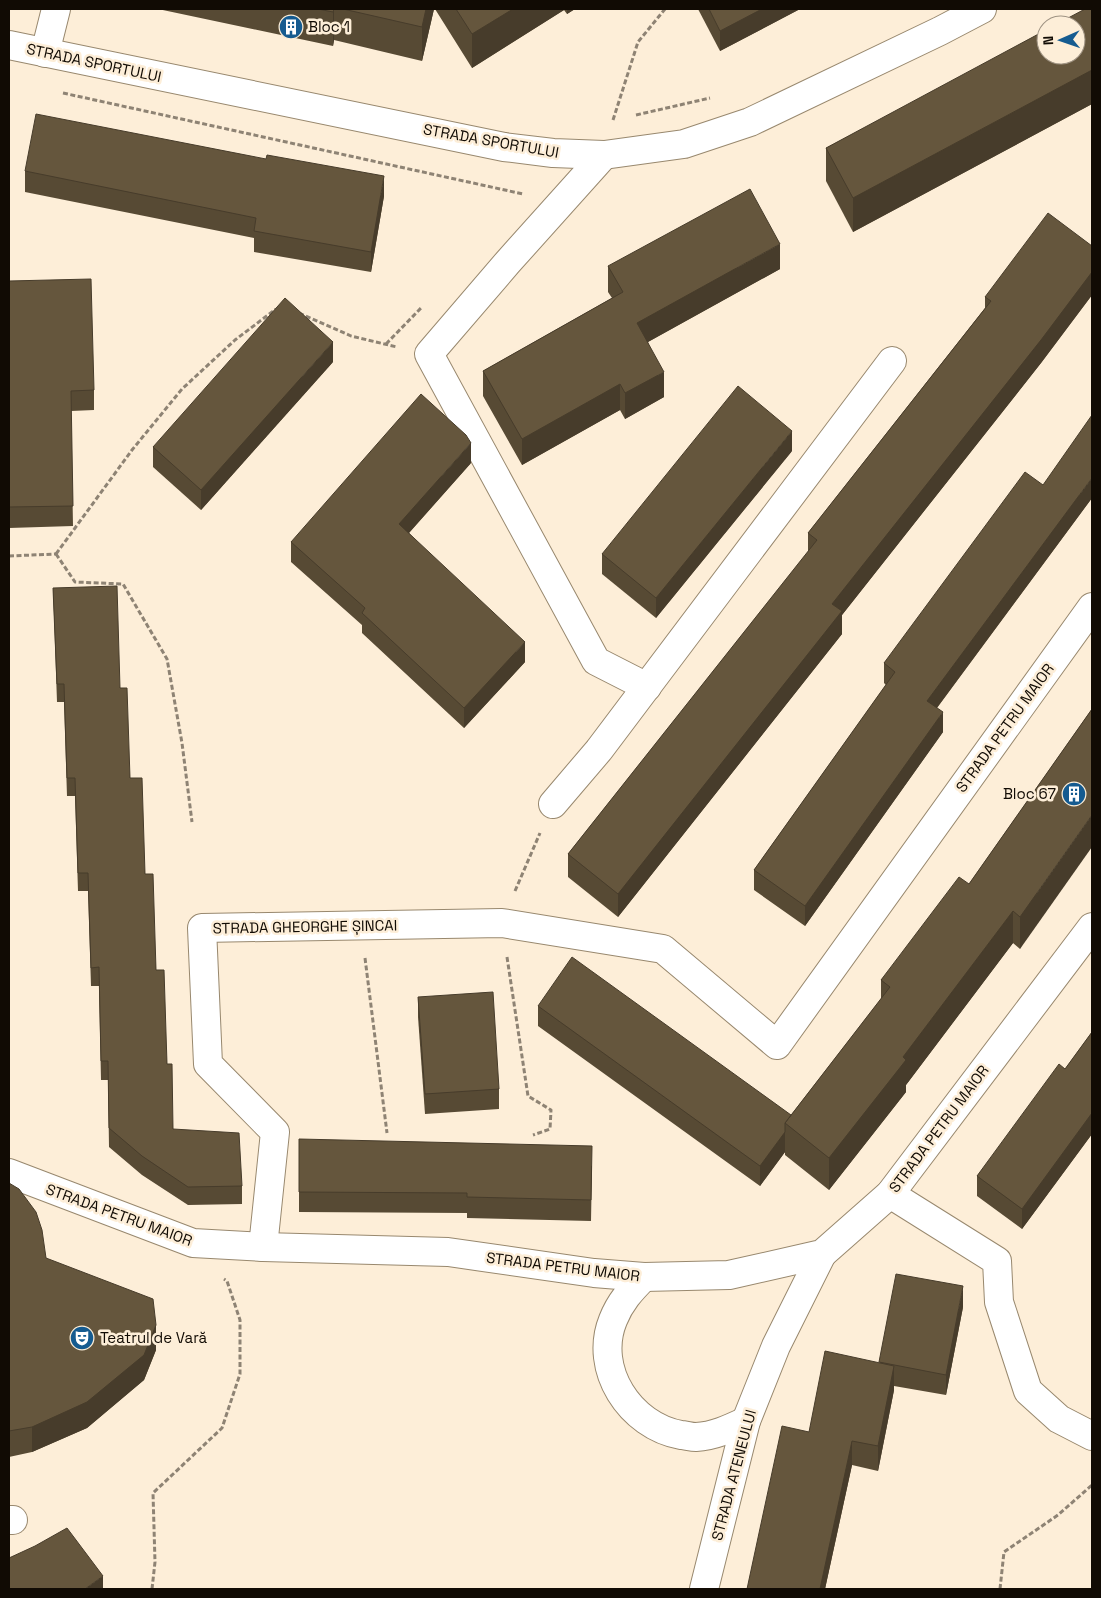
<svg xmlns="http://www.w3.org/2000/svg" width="1101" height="1598" viewBox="0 0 1101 1598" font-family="'Space Grotesk',sans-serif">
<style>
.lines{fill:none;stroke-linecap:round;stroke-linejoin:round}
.minor-casing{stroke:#98886e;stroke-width:30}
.major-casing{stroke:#98886e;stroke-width:30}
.path{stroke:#8e8374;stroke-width:3;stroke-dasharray:5 2.5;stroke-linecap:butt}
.minor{stroke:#fff;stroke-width:28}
.major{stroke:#fff;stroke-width:28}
.wall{fill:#574a34}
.shaded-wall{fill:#473c2b}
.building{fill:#65563d;stroke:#473c2b}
.labels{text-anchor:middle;stroke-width:5;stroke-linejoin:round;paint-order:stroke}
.poi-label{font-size:15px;fill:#110b04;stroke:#fdeed8;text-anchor:start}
.street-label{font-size:15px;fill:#110b04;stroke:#fdeed8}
</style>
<rect width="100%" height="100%" fill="#fdeed8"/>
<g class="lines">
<!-- minor casing -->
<g class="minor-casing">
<g id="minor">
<path d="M 45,53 L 56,9"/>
<path d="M 604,155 L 508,262 L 429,354 L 596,661 L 647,687"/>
<path d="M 553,804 L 599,750 L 892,361"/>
<path d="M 9,1173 L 193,1243 L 263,1247 L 448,1252 L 594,1273 L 644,1277 L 729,1275 L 822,1254 L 890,1194 L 1092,927"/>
<path d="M 890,1194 L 997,1261 L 999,1302 L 1028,1391 L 1059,1419 L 1092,1436"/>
<path d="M 263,1247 L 275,1132 L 208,1064 L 202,928 L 502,923 L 663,949 L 777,1045 L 1092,607"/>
<path d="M 644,1277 C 631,1290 620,1302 613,1320 C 593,1369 630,1426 681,1435 C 685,1435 691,1437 696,1437 C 714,1436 729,1429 746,1421"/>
<path d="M 9,1520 L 13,1520"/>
<path d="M 704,1589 L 746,1421 L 776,1346 L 822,1254"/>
</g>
</g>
<!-- major casing -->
<g class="major-casing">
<path id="major" d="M 9,45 L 504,147 L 553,153 L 604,155 L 684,144 L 750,122 L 940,31 L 982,9"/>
</g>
<!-- path -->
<g class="path">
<path d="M 63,93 L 523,194"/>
<path d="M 636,115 L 710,98"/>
<path d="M 613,120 L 638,42 L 665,9"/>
<path d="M 299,313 L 351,336 L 397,347"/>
<path d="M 386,344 L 421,308"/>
<path d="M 56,554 L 132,450 L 182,389 L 235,340 L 276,309"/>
<path d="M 56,554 L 75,582 L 123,584 L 167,659 L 182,743 L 192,822"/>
<path d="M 9,556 L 56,554"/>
<path d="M 515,891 L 540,833"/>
<path d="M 507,957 L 528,1096 L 551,1110 L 550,1129 L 533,1135"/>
<path d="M 365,958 L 387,1133"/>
<path d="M 152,1589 L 155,1562 L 153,1493 L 222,1428 L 240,1374 L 240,1320 L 227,1281 L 224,1279"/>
<path d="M 1000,1589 L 1004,1552 L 1058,1515 L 1092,1485"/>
</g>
<!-- minor -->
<use href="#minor" class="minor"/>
<!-- major -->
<use href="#major" class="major"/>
</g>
<!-- wall -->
<g class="wall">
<path d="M 158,9 L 434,9 L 422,61 L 334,40 L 333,46 Z"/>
<path d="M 435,9 L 575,9 L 567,14 L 564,10 L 472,68 Z"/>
<path d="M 698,9 L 800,9 L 720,51 Z"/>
<path d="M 1092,9 L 1092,104 L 853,232 L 826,181 L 826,148 Z"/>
<path d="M 25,171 L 384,196 L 371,272 L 254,252 L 254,238 L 25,192 Z"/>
<path d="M 1092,246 L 1092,295 L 1041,363 L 842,615 L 842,634 L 618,917 L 568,877 L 568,854 L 808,552 L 808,533 L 985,308 L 985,297 Z"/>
<path d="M 608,266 L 780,269 L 648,342 L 664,397 L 625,419 L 620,410 L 522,465 L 483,396 L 483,371 L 612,298 L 608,292 Z"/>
<path d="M 9,281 L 94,390 L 94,410 L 71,411 L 73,526 L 9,528 Z"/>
<path d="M 333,362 L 201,510 L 153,467 L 153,447 Z"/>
<path d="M 792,451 L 656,618 L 602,574 L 602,554 Z"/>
<path d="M 471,463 L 409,533 L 525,662 L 464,728 L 362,633 L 362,625 L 291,562 L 291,542 Z"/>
<path d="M 1043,485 L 1092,498 L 937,708 L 943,732 L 805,926 L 754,890 L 754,870 L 886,685 L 884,683 L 884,663 Z"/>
<path d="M 53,588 L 120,688 L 130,778 L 145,874 L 167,1064 L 173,1129 L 242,1186 L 242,1204 L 188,1205 L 142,1175 L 109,1147 L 108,1080 L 101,1080 L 99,986 L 91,986 L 88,891 L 78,891 L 75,796 L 67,796 L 64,702 L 57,702 Z"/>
<path d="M 1092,709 L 1020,949 L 1013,943 L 906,1085 L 906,1092 L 829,1190 L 785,1155 L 785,1152 L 760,1186 L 538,1026 L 538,1006 L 791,1115 L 881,999 L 881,980 L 969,884 Z"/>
<path d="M 418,997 L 499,1089 L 499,1109 L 425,1114 L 418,1017 Z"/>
<path d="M 1092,1032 L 1092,1134 L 1022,1229 L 977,1196 L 977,1176 L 1065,1069 Z"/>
<path d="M 299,1139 L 592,1166 L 591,1221 L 467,1218 L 467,1213 L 299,1212 Z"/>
<path d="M 9,1183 L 46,1258 L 156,1350 L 144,1380 L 87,1428 L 32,1452 L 9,1457 Z"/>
<path d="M 963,1307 L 946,1395 L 894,1386 L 894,1390 L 878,1471 L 852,1465 L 825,1589 L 747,1589 L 809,1432 L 879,1363 Z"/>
</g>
<!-- shaded-wall -->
<g class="shaded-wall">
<path d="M 334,9 L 334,40 L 333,46 L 333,12 Z"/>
<path d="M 426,9 L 434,9 L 422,61 L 422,27 Z"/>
<path d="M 513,9 L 564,9 L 564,10 L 472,68 L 472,34 Z"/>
<path d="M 567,9 L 575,9 L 567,14 Z"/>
<path d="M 762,9 L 800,9 L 720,51 L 720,31 Z"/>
<path d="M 1092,70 L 1092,104 L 853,232 L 853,198 Z"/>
<path d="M 384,176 L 384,196 L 371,272 L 371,252 Z"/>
<path d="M 780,244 L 780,269 L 637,348 L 637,323 Z"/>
<path d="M 1092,272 L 1092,295 L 1041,363 L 842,615 L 842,634 L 618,917 L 618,894 L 832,604 Z"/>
<path d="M 333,342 L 333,362 L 201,510 L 201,490 Z"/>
<path d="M 664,372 L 664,397 L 625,419 L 625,393 Z"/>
<path d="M 620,384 L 620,410 L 522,465 L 522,439 Z"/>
<path d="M 792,431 L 792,451 L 656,618 L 656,598 Z"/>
<path d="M 471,443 L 471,463 L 399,544 L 399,524 Z"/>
<path d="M 1092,478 L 1092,498 L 927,721 L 927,701 Z"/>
<path d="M 525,642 L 525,662 L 464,728 L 464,708 Z"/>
<path d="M 943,712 L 943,732 L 805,926 L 805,906 Z"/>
<path d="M 1092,815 L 1092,847 L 1020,949 L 1020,917 Z"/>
<path d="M 1013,911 L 1013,943 L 906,1085 L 906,1092 L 829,1190 L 829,1158 L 903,1057 Z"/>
<path d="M 1092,1113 L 1092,1134 L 1022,1229 L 1022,1209 Z"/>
<path d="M 785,1132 L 785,1152 L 760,1186 L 760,1166 Z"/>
<path d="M 963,1286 L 963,1307 L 946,1395 L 946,1375 Z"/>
<path d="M 156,1325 L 156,1350 L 144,1380 L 87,1428 L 32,1452 L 32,1427 Z"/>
<path d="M 894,1366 L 894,1390 L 878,1471 L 878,1446 Z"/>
<path d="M 852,1441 L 852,1465 L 825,1589 L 820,1589 Z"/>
<path d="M 103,1576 L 103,1589 L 85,1589 Z"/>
</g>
<!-- building -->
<g class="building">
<path d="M 318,9 L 334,9 L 333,12 Z"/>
<path d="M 343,9 L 426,9 L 422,27 Z"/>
<path d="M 456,9 L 513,9 L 472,34 Z"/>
<path d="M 709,9 L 762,9 L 720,31 Z"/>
<path d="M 1085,9 L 1092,9 L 1092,70 L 853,198 L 826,148 L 1046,30 L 1046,55 L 1076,55 L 1076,25 L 1055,25 Z"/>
<path d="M 36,114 L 266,159 L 267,155 L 384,176 L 371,252 L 254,231 L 256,218 L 25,171 Z"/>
<path d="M 750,189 L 780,244 L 637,323 L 664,372 L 625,393 L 620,384 L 522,439 L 483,371 L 623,292 L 608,266 Z"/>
<path d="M 1048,213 L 1092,246 L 1092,272 L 1041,340 L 832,604 L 842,611 L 618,894 L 568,854 L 817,540 L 808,533 L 991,301 L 985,297 Z"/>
<path d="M 91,279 L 94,390 L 71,391 L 73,506 L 9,507 L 9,281 Z"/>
<path d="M 285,298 L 333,342 L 201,490 L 153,447 Z"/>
<path d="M 738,386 L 792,431 L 656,598 L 602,554 Z"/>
<path d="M 421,394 L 466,435 L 471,443 L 399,524 L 525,642 L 464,708 L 362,613 L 365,608 L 291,542 Z"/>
<path d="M 1092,415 L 1092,478 L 927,701 L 943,712 L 805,906 L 754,870 L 895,672 L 884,663 L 1025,472 L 1043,485 Z"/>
<path d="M 117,586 L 120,688 L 127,688 L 130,778 L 142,778 L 145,874 L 153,874 L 156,970 L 164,970 L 167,1064 L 172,1064 L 173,1129 L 239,1133 L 242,1186 L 188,1187 L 142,1156 L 109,1128 L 108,1061 L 101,1061 L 99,967 L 91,968 L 88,873 L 78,873 L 75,778 L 67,778 L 64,684 L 57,684 L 53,588 Z"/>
<path d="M 1092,709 L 1092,815 L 1020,917 L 1013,911 L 903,1057 L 906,1060 L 829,1158 L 785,1123 L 890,987 L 881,980 L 959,877 L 969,884 Z"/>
<path d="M 572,957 L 791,1115 L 785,1123 L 785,1132 L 760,1166 L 538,1006 Z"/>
<path d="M 493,992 L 499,1089 L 425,1094 L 418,997 Z"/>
<path d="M 1092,1032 L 1092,1113 L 1022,1209 L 977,1176 L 1059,1064 L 1065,1069 Z"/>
<path d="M 299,1139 L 592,1146 L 591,1200 L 467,1197 L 467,1193 L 299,1192 Z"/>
<path d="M 9,1183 L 19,1189 L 36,1212 L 42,1230 L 46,1258 L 153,1299 L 156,1325 L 144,1355 L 87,1402 L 32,1427 L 9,1431 Z"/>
<path d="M 896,1274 L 963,1286 L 946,1375 L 879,1362 Z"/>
<path d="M 825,1351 L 894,1366 L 878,1446 L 852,1441 L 820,1589 L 747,1589 L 782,1426 L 809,1432 Z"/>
<path d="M 67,1528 L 103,1576 L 85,1589 L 9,1589 L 9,1558 L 35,1546 Z"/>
</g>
<!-- icons -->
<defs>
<g id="building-disc" transform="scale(1.25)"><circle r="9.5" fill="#155b90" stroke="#fdeed8"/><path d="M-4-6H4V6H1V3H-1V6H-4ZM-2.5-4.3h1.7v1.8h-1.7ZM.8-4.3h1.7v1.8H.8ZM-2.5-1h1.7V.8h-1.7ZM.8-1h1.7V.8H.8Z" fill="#fff"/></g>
<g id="theatre-disc" transform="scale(1.25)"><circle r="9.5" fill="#155b90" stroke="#fdeed8"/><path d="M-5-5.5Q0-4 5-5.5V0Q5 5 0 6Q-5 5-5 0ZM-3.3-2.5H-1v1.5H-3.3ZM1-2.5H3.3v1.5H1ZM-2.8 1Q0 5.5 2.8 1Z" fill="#fff"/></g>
</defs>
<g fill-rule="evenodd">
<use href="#building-disc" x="291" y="27"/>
<use href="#building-disc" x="1074" y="794"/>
<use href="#theatre-disc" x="82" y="1338"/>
</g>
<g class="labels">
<!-- poi labels -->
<g class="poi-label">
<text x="308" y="32">Bloc 1</text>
<text x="1056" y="799" text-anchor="end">Bloc 67</text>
<text x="100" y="1343">Teatrul de Vară</text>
</g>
<!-- street labels -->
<g class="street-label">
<text transform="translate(94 63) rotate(12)" y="5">STRADA SPORTULUI</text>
<text transform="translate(491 141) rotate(10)" y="5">STRADA SPORTULUI</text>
<text transform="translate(1005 728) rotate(-54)" y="5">STRADA PETRU MAIOR</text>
<text transform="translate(305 927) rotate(-1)" y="5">STRADA GHEORGHE ȘINCAI</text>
<text transform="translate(939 1129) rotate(-53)" y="5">STRADA PETRU MAIOR</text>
<text transform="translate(119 1215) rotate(20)" y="5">STRADA PETRU MAIOR</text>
<text transform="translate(563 1267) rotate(7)" y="5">STRADA PETRU MAIOR</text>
<text transform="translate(734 1475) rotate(-75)" y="5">STRADA ATENEULUI</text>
</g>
</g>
<!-- border -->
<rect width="1101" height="1598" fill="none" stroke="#110b04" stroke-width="20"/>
<!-- north arrow -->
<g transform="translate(1061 40) rotate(268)"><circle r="24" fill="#fdeed8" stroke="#9f9383"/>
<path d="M0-4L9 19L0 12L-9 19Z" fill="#155b90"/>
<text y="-8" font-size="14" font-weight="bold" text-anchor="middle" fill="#110b04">N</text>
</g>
</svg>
